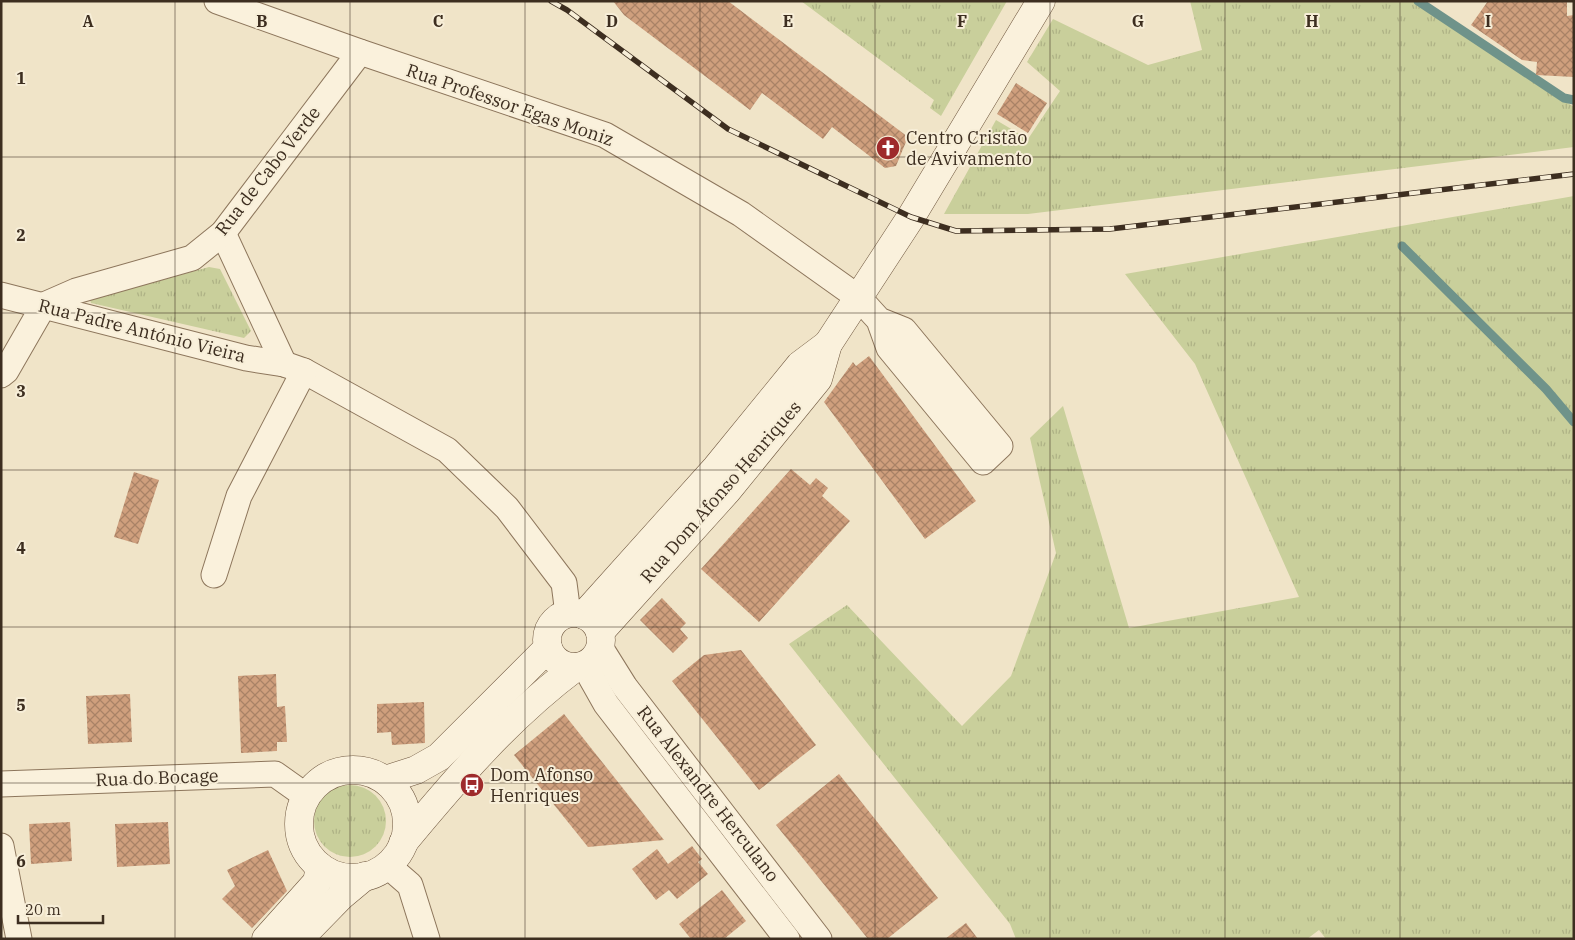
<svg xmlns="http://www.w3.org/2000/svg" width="1575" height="940" viewBox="0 0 1575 940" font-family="'IBM Plex Serif',serif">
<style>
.grass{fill:url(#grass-tufts)}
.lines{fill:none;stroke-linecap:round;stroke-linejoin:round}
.stream{stroke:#6f938a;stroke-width:9}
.building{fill:url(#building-cross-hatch)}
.street-casing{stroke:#8d765c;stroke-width:27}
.secondary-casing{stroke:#6f573f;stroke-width:29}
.street{stroke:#faf1dc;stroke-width:25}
.secondary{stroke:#faf1dc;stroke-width:28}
.rail-casing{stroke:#3d2e20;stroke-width:5.5}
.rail{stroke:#f7eed8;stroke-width:4;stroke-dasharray:11;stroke-linecap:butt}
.grid{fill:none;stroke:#3d2e20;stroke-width:1;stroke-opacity:0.55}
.labels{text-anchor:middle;stroke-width:4;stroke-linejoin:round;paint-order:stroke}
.street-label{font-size:18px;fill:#3d2e20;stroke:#f7eed8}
.poi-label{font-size:18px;fill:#3d2e20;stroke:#f7eed8;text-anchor:start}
.grid-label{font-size:16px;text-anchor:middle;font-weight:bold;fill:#3d2e20;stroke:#f7eed8;stroke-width:4;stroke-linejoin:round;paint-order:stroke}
</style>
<defs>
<pattern id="grass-tufts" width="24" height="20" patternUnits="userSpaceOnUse" patternTransform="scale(1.25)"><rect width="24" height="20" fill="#c9cf9b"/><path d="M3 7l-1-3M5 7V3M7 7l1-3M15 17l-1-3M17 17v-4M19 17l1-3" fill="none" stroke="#aeb285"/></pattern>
<pattern id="building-cross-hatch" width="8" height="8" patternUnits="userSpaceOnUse" patternTransform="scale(1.25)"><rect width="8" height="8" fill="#cf9f7d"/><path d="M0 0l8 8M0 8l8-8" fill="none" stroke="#a98266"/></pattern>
</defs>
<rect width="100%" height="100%" fill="#f0e4c8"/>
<!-- grass -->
<g class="grass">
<path d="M 801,1 L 1007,1 L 941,116 L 930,108 L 934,100 Z"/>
<path d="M 1190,1 L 1416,1 L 1574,107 L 1574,147 L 1028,214 L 944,214 L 996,120 L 1028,139 L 1060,91 L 1027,62 L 1053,19 L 1148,65 L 1202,50 Z"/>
<path d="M 1574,196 L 1574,939 L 1326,939 L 1319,930 L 1307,939 L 1016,939 L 1010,924 L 789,644 L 847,605 L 962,726 L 1011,676 L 1056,553 L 1030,438 L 1063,406 L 1129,628 L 1299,597 L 1195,364 L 1125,274 Z"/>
<path d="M 209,267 L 220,269 L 251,331 L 244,338 L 91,303 L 90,300 Z"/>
<circle cx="350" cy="821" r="36"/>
</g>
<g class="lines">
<!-- stream -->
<g class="stream">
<path d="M 1418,1 L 1564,98 L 1574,100"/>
<path d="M 1402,246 L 1546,389 L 1574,422"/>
</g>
</g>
<!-- building -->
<g class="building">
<path d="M 613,1 L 728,1 L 908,137 L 896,166 L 885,168 L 832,127 L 823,139 L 762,93 L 750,110 L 624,15 Z"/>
<path d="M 1488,1 L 1567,1 L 1567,16 L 1574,15 L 1574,77 L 1536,75 L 1537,62 L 1522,60 L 1471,25 Z"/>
<path d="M 1016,83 L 1047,103 L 1028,133 L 997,114 Z"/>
<path d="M 869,356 L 976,501 L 925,539 L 824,402 L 853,362 L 856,366 Z"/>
<path d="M 791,469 L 810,485 L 816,478 L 828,488 L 822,496 L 850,521 L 759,622 L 701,569 Z"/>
<path d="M 134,472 L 159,480 L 138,544 L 114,537 Z"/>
<path d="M 662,598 L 686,623 L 680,629 L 688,638 L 673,653 L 640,620 Z"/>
<path d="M 741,650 L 816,745 L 759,790 L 672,681 L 704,655 Z"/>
<path d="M 276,674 L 277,707 L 285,706 L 287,742 L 277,742 L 277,751 L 241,753 L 238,676 Z"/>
<path d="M 130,694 L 132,742 L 88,744 L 86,696 Z"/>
<path d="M 424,702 L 425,743 L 392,745 L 391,732 L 377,733 L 377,704 Z"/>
<path d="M 564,714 L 664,840 L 588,847 L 514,755 Z"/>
<path d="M 839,774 L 938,898 L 887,939 L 868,939 L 776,825 Z"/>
<path d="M 70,822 L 72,861 L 31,864 L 29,824 Z"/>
<path d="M 168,822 L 170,864 L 117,867 L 115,824 Z"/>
<path d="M 692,846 L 702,859 L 698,862 L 708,874 L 677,899 L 669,890 L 656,900 L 632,869 L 657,849 L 668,864 Z"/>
<path d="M 268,850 L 287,891 L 252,928 L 222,899 L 235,886 L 227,870 Z"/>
<path d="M 722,890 L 746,921 L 724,939 L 691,939 L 679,924 Z"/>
<path d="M 966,923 L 978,939 L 945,939 Z"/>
</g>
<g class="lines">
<!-- street casing -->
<g class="street-casing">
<g id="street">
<path d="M 217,1 L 360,52 L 605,135 L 741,214 L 859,298 L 879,320 L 889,348 L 983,462 L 1000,446 L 904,330 L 879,320"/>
<path d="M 223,233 L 284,364"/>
<path d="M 1,295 L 246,358 L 284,364 L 304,371 L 447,450 L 507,508 L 564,583 L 568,614"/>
<path d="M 1,375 L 6,371 L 44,305 L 76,291 L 192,258 L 223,233 L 360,52"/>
<path d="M 214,575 L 239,496 L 304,371"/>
<path d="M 600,647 L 625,687 L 819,939"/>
<path d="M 584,665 L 606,704 L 787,939"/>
<path d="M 1,784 L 275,774 L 306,796"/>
<path d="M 1,846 L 19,939"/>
<path d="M 387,865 L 410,885 L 427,939"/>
</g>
</g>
<!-- secondary casing -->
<g class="secondary-casing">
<g id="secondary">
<circle cx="574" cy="640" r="27"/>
<path d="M 584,615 L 716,468 L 800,365 L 828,344"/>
<path d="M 600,632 L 727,491 L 818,379 L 828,344 L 911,217 L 1041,1"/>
<circle cx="353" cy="824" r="54"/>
<path d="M 385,780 L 416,770 L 439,757 L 548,648"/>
<path d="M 403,843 C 456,779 509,717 576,667"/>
<path d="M 266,939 L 317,882 L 320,867"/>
<path d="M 299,939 L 341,896 L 365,876"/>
</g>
</g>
<!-- street -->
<use href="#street" class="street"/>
<!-- secondary -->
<use href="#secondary" class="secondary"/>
<!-- rail casing -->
<g class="rail-casing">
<path id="rail" d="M 551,1 L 567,10 L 728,129 L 911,217 L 956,231 L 1110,229 L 1574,174"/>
</g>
<!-- rail -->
<use href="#rail" class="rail"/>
</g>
<!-- grid -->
<path class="grid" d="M 175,1 L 175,939M 350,1 L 350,939M 525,1 L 525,939M 700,1 L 700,939M 875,1 L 875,939M 1050,1 L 1050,939M 1225,1 L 1225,939M 1400,1 L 1400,939M 1,157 L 1574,157M 1,313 L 1574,313M 1,470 L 1574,470M 1,627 L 1574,627M 1,783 L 1574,783"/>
<!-- icons -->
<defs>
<g id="church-disc" transform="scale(1.25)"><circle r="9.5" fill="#9e2a2b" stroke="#f7eed8"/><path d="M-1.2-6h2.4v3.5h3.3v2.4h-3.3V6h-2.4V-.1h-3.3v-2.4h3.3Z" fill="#fff"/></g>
<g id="bus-disc" transform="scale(1.25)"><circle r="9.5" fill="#9e2a2b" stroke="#f7eed8"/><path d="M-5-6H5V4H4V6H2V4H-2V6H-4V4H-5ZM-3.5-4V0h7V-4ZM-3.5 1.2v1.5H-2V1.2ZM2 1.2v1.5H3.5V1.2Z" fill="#fff"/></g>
</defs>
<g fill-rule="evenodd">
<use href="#church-disc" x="888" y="148"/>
<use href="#bus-disc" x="472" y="785"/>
</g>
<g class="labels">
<!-- street labels -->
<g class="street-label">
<text transform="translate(510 105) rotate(19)" y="6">Rua Professor Egas Moniz</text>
<text transform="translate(268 171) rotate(-52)" y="6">Rua de Cabo Verde</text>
<text transform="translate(142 331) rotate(14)" y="6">Rua Padre António Vieira</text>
<text transform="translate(721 492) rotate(-49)" y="6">Rua Dom Afonso Henriques</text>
<text transform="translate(157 778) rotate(-2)" y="6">Rua do Bocage</text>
<text transform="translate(708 794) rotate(52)" y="6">Rua Alexandre Herculano</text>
</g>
<!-- poi labels -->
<g class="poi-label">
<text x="906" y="144">Centro Cristão<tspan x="906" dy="21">de Avivamento</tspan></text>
<text x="490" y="781">Dom Afonso<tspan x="490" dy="21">Henriques</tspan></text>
</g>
</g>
<g class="grid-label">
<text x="88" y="27">A</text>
<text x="262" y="27">B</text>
<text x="438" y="27">C</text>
<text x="612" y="27">D</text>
<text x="788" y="27">E</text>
<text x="962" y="27">F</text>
<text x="1138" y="27">G</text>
<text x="1312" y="27">H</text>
<text x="1488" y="27">I</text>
<text x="21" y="84">1</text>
<text x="21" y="241">2</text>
<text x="21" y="397">3</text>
<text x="21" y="554">4</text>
<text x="21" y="711">5</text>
<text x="21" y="867">6</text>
</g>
<!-- border -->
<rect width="1575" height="940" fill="none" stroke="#3d2e20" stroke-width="5"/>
<!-- scale -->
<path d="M18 915v8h85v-8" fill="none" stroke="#3d2e20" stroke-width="2.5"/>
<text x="25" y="915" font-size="15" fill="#3d2e20" stroke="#f7eed8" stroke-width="4" paint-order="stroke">20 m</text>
</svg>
